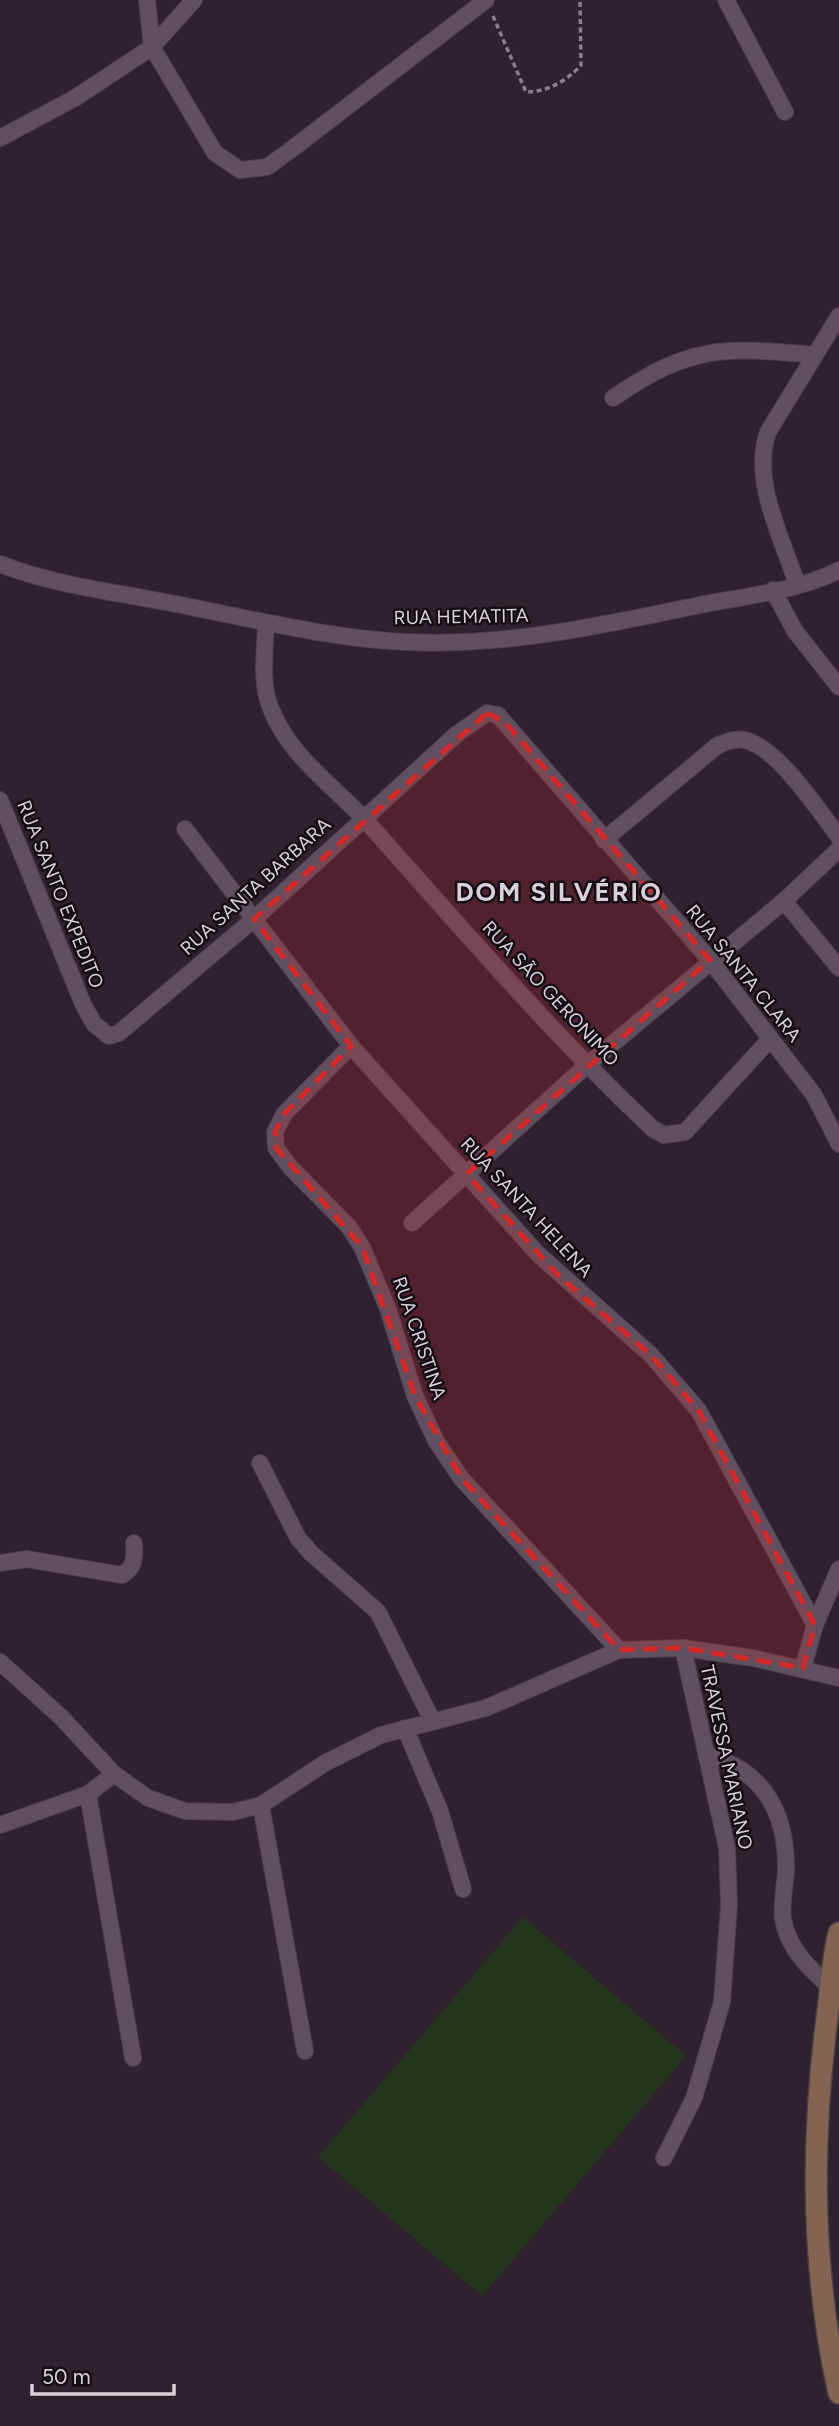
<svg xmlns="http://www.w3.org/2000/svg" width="839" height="2426" viewBox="0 0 839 2426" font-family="Figtree,sans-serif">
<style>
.green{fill:#25361e}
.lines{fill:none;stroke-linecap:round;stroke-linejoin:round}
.street-casing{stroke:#4a3d49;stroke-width:18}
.secondary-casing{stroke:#4a3d49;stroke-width:24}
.path{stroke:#8a7e89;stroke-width:3.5;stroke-dasharray:5 3.5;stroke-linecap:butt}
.street{stroke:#604f5e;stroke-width:16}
.secondary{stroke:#846350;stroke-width:21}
.marked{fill:#d62828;fill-opacity:0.2;stroke:#d62828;stroke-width:5;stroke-dasharray:14 9;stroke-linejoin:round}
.labels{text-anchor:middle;stroke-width:5;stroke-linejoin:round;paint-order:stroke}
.street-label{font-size:19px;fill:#dad0d9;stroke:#140d13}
.district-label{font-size:26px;font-weight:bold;letter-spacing:2px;fill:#dad0d9;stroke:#140d13}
</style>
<rect width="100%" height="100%" fill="#30212f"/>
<!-- green -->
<path class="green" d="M 523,1917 L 686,2056 L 482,2296 L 318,2157 Z"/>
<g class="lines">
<!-- street casing -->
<g class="street-casing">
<g id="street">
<path d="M 147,0 L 152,47 L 215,153 L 240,170 L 267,167 L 292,149 L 486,0"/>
<path d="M 726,0 L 785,112"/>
<path d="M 0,138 L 75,98 L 152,47 L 194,0"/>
<path d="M 613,398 C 691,344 724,347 815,355"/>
<path d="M 0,564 C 54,585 109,591 165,602 C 245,617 324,638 406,642 C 505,647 604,625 700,605 C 745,596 799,591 839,570"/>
<path d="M 797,584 C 782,538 751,480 768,432 L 839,316"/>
<path d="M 773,590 L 795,631 L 839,687"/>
<path d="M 266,625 C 265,652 260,683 271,709 C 290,757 333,785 367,822 C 460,926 551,1033 653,1129 L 664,1135 L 685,1132 L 770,1039"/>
<path d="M 0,800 L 83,1004 L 94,1024 L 109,1036 L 119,1033 L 254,919 L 457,734 L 487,713 L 498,715 L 710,960 L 814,1095 L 839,1144"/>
<path d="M 185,829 L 351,1046 L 538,1254 L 651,1355 L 699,1411 L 815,1625"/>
<path d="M 604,840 L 718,745 C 727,742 734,738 744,740 C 777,746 819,811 839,837"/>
<path d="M 784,901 L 839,968"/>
<path d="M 351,1046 L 284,1114 L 275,1132 L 276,1148 L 290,1167 L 349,1227 L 362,1247 L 388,1309 L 415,1396 L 436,1441 L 461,1478 L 619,1650"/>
<path d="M 412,1223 L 587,1065 L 784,901 L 839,849"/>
<path d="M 260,1463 L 298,1538 L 311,1553 L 378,1612 L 433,1722"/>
<path d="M 0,1563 L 27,1559 L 122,1575 C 135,1567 135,1558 134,1543"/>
<path d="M 0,1662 L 61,1717 L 114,1774 L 148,1798 L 185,1811 L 233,1812 L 261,1805 L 325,1763 L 381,1735 L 486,1708 L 619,1650 L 683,1648 L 753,1658 L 839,1678"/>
<path d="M 803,1668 L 815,1625 L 839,1569"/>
<path d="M 405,1728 L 440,1811 L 463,1889"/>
<path d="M 706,1755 C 764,1770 787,1813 786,1871 C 785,1886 781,1904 783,1919 C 788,1949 810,1969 831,1988"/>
<path d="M 88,1794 L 133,2058"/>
<path d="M 261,1805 L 305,2051"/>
<path d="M 0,1825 L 88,1794 L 114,1774"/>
<path d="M 664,2158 L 694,2098 L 722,2002 L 729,1905 L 727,1848 L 683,1648"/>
</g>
</g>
<!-- secondary casing -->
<g class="secondary-casing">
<path id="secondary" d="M 839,1933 C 832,1960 831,1990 827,2018 C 811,2143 811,2269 839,2393"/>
</g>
<!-- path -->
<path class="path" d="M 493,16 L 526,92 C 547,92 567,81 581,65 L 580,0"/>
<!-- street -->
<use href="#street" class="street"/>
<!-- secondary -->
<use href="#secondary" class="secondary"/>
</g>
<!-- marked area -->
<path class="marked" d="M 487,713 L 505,722 L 710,960 L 467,1174 L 559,1276 L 651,1355 L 699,1411 L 815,1625 L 803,1668 L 683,1648 L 619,1650 L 461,1478 L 415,1396 L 362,1247 L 276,1148 L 275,1132 L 284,1114 L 351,1046 L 254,919 Z"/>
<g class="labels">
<!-- street labels -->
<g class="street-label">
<text transform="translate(461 616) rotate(-1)" y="7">RUA HEMATITA</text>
<text transform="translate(255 886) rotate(-42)" y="7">RUA SANTA BARBARA</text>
<text transform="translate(61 894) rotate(68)" y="7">RUA SANTO EXPEDITO</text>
<text transform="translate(744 973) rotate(51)" y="7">RUA SANTA CLARA</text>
<text transform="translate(551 993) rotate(47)" y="7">RUA SÃO GERONIMO</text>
<text transform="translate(527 1207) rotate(47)" y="7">RUA SANTA HELENA</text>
<text transform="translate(420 1338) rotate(71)" y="7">RUA CRISTINA</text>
<text transform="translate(727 1757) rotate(78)" y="7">TRAVESSA MARIANO</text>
</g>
<!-- district labels -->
<g class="district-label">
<text x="559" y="901">DOM SILVÉRIO</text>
</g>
</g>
<!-- scale -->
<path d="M32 2384v10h142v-10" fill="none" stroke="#dad0d9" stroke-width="3.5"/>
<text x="42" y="2384" font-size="21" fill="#dad0d9" stroke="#140d13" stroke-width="5" paint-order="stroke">50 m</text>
</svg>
